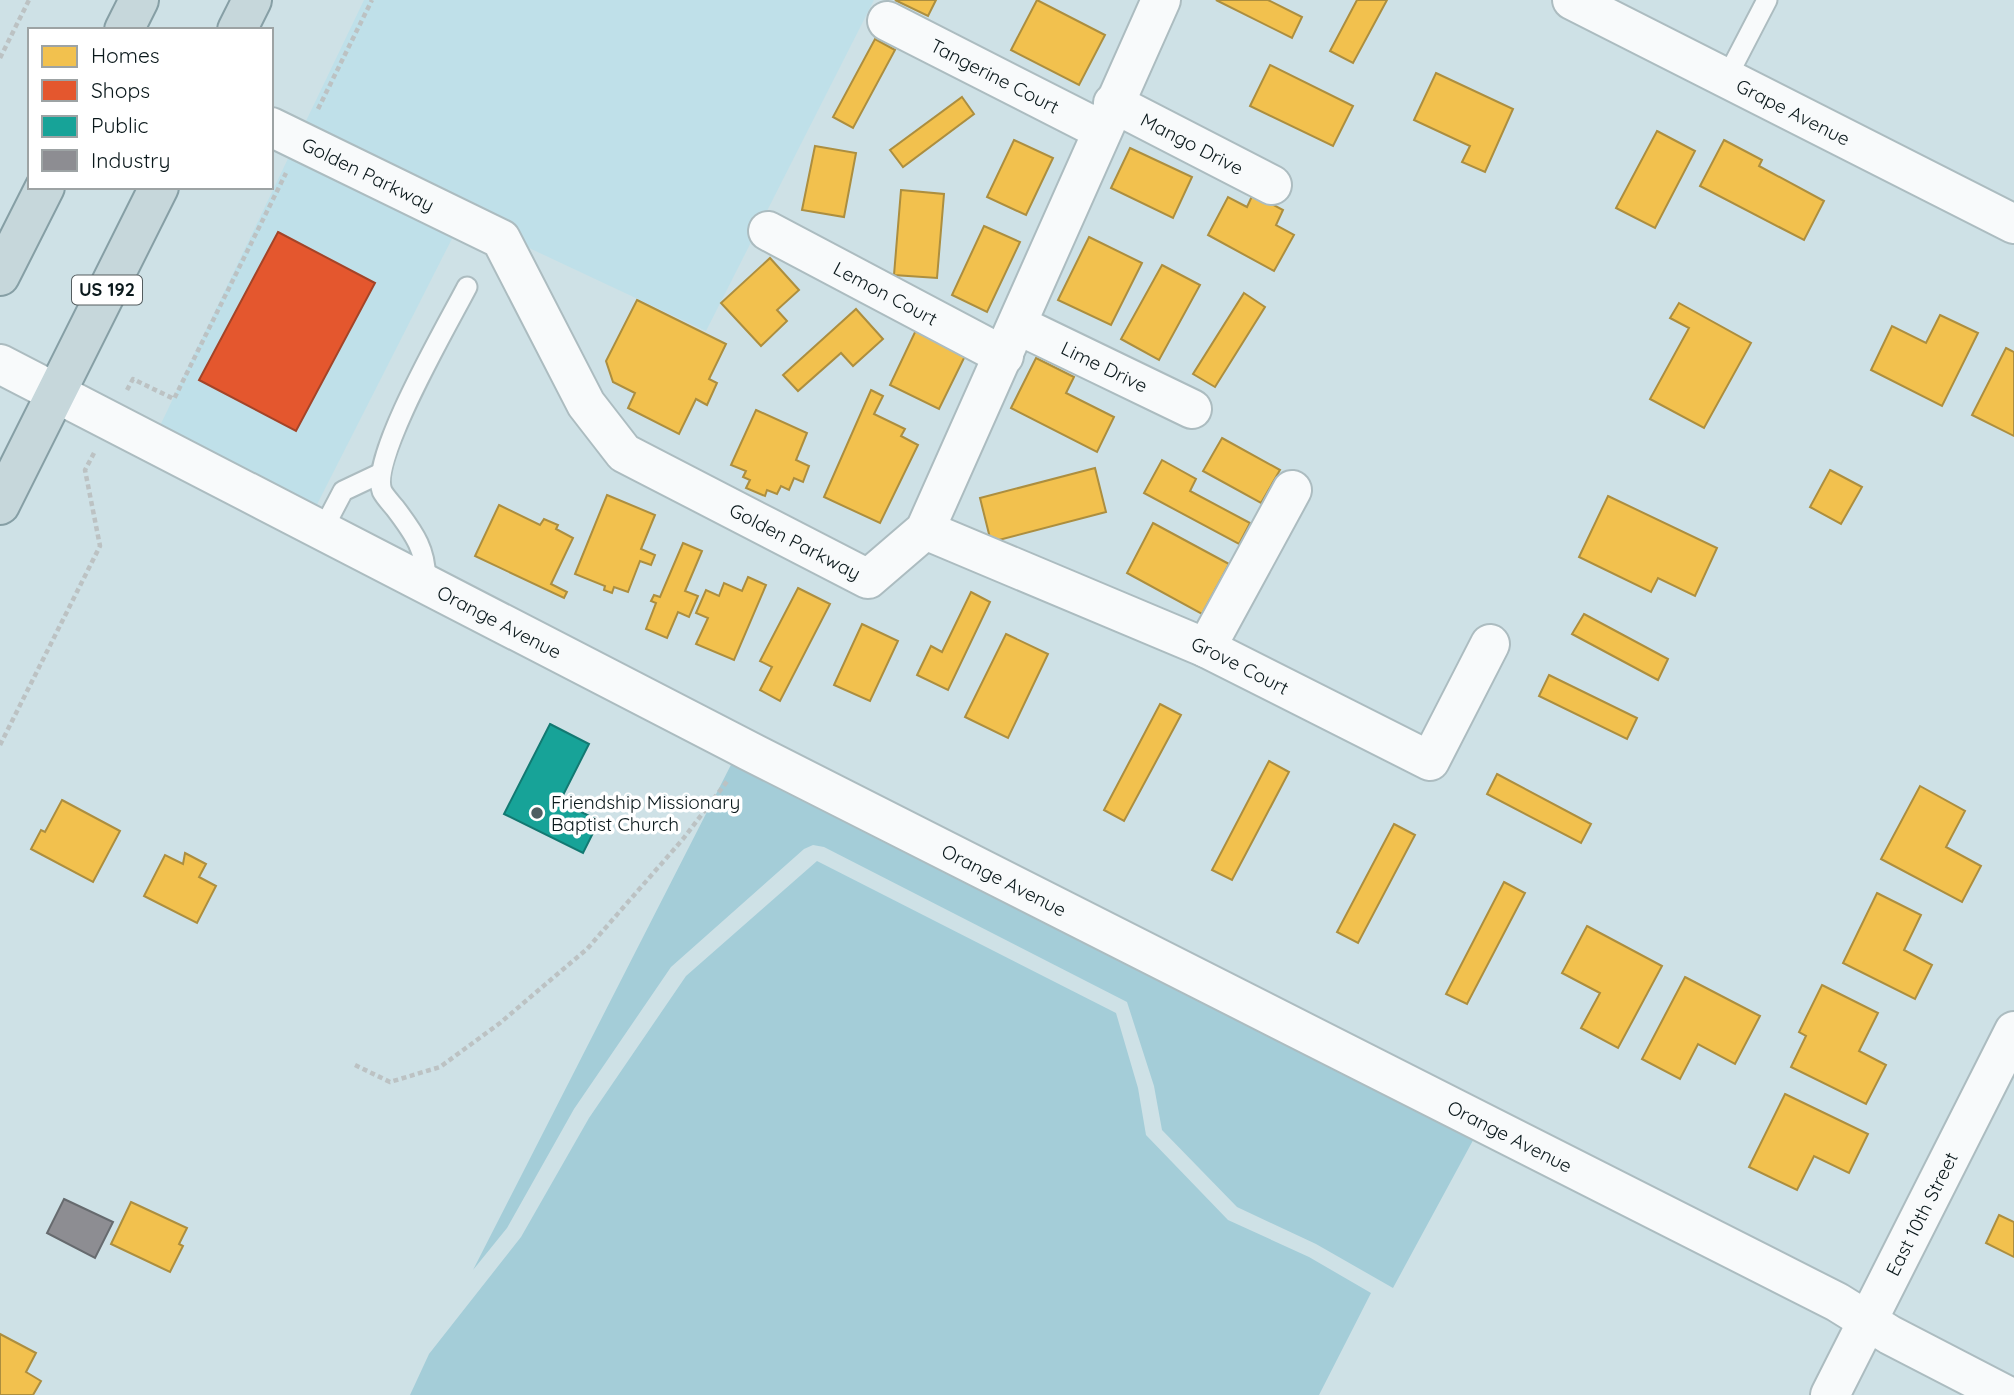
<svg xmlns="http://www.w3.org/2000/svg" width="2014" height="1395" viewBox="0 0 2014 1395" font-family="Quicksand,sans-serif">
<style>
.built{fill:#bfe0e9}
.green{fill:#a4cdd8}
.homes{fill:#f2c14e;stroke:#ac8e3f;stroke-width:2}
.shops{fill:#e4572e;stroke:#a34428;stroke-width:2}
.public{fill:#17a398;stroke:#137972;stroke-width:2}
.industry{fill:#8d8d92;stroke:#666a6e;stroke-width:2}
.lines{fill:none;stroke-linecap:round;stroke-linejoin:round}
.lane-casing{stroke:#acbcc0;stroke-width:23}
.street-casing{stroke:#acbcc0;stroke-width:42}
.secondary-casing{stroke:#acbcc0;stroke-width:42}
.highway-casing{stroke:#869fa5;stroke-width:42}
.path{stroke:#bcc2c3;stroke-width:4.5;stroke-dasharray:5 3.5;stroke-linecap:butt}
.lane{stroke:#f8fafb;stroke-width:19}
.street{stroke:#f8fafb;stroke-width:38}
.secondary{stroke:#f8fafb;stroke-width:38}
.highway{stroke:#c6d7db;stroke-width:38}
.poi-dot{fill:#4f5e62;stroke:#fff;stroke-width:2.5}
.labels{text-anchor:middle;stroke-width:7;stroke-linejoin:round;paint-order:stroke}
.shield{fill:#fff;stroke:#545d5f;stroke-width:2}
.shield-label{font-size:18px;font-weight:bold;fill:#0a181b}
.street-label{font-size:19px;fill:#0a181b;stroke:#fff}
.poi-label{font-size:19px;fill:#0a181b;stroke:#fff;text-anchor:start}
</style>
<rect width="100%" height="100%" fill="#cee1e6"/>
<!-- built -->
<path class="built" d="M 364,0 L 874,0 L 706,331 L 463,217 L 302,534 L 146,455 Z"/>
<!-- green -->
<g class="green">
<path d="M 736,755 L 1477,1133 L 1393,1288 L 1316,1244 L 1237,1207 L 1162,1130 L 1154,1086 L 1127,1002 L 824,847 L 813,845 L 804,849 L 671,967 L 574,1109 L 507,1228 L 473,1270 Z"/>
<path d="M 817,861 L 1116,1013 L 1138,1088 L 1146,1135 L 1228,1220 L 1309,1257 L 1371,1293 L 1319,1395 L 410,1395 L 429,1354 L 521,1237 L 589,1118 L 686,976 Z"/>
</g>
<!-- homes -->
<g class="homes">
<path d="M 895,0 L 936,0 L 928,16 Z"/>
<path d="M 1037,0 L 1105,35 L 1079,85 L 1011,50 Z"/>
<path d="M 1216,0 L 1268,0 L 1302,17 L 1292,38 Z"/>
<path d="M 1357,0 L 1387,0 L 1353,63 L 1330,51 Z"/>
<path d="M 875,39 L 895,50 L 853,128 L 833,117 Z"/>
<path d="M 1270,65 L 1353,106 L 1333,146 L 1250,106 Z"/>
<path d="M 1436,73 L 1513,109 L 1485,172 L 1462,162 L 1470,146 L 1414,120 Z"/>
<path d="M 962,97 L 974,114 L 903,167 L 890,150 Z"/>
<path d="M 1657,131 L 1695,151 L 1655,228 L 1616,208 Z"/>
<path d="M 1014,140 L 1053,158 L 1026,215 L 987,197 Z"/>
<path d="M 1724,140 L 1762,160 L 1759,166 L 1824,201 L 1804,240 L 1700,186 Z"/>
<path d="M 815,146 L 856,153 L 844,217 L 802,210 Z"/>
<path d="M 1130,148 L 1192,177 L 1173,218 L 1111,188 Z"/>
<path d="M 901,190 L 944,194 L 937,278 L 894,275 Z"/>
<path d="M 1253,194 L 1283,210 L 1276,225 L 1294,235 L 1274,271 L 1208,235 L 1228,197 L 1247,207 Z"/>
<path d="M 984,226 L 1020,242 L 987,312 L 952,295 Z"/>
<path d="M 1089,237 L 1142,263 L 1111,325 L 1058,300 Z"/>
<path d="M 770,258 L 799,290 L 777,310 L 787,321 L 761,346 L 721,303 Z"/>
<path d="M 1162,265 L 1200,285 L 1159,360 L 1121,339 Z"/>
<path d="M 1244,293 L 1265,307 L 1215,387 L 1193,374 Z"/>
<path d="M 637,300 L 726,344 L 709,379 L 717,383 L 707,405 L 696,399 L 679,434 L 628,408 L 635,393 L 613,382 L 606,361 Z"/>
<path d="M 1679,303 L 1751,343 L 1704,428 L 1650,399 L 1689,328 L 1670,318 Z"/>
<path d="M 856,309 L 883,339 L 853,366 L 841,353 L 798,391 L 783,375 Z"/>
<path d="M 1940,315 L 1978,333 L 1942,406 L 1871,370 L 1892,326 L 1926,343 Z"/>
<path d="M 916,330 L 966,354 L 939,409 L 890,385 Z"/>
<path d="M 2006,348 L 2014,352 L 2014,436 L 1972,415 Z"/>
<path d="M 1036,358 L 1074,377 L 1066,393 L 1114,417 L 1097,452 L 1011,408 Z"/>
<path d="M 871,390 L 883,396 L 874,414 L 905,429 L 901,436 L 918,445 L 880,523 L 824,497 Z"/>
<path d="M 756,410 L 807,433 L 796,460 L 809,466 L 803,482 L 794,478 L 789,490 L 781,486 L 777,494 L 767,490 L 765,496 L 746,488 L 750,480 L 743,477 L 746,471 L 731,465 Z"/>
<path d="M 1222,438 L 1280,470 L 1261,503 L 1203,471 Z"/>
<path d="M 1162,460 L 1196,479 L 1190,491 L 1250,523 L 1239,544 L 1144,493 Z"/>
<path d="M 1095,468 L 1106,512 L 991,542 L 980,498 Z"/>
<path d="M 1830,470 L 1862,487 L 1841,524 L 1810,507 Z"/>
<path d="M 607,495 L 655,515 L 641,549 L 655,555 L 651,565 L 640,561 L 628,592 L 614,587 L 612,593 L 604,590 L 605,586 L 575,574 Z"/>
<path d="M 1608,496 L 1717,548 L 1695,596 L 1658,578 L 1651,592 L 1579,557 Z"/>
<path d="M 499,505 L 540,525 L 544,519 L 558,525 L 556,529 L 573,538 L 551,584 L 567,592 L 564,598 L 475,556 Z"/>
<path d="M 1153,523 L 1229,564 L 1202,614 L 1127,573 Z"/>
<path d="M 683,543 L 702,551 L 685,591 L 698,596 L 689,617 L 678,612 L 667,638 L 646,629 L 656,603 L 651,601 L 654,595 L 660,597 Z"/>
<path d="M 748,577 L 766,585 L 734,660 L 696,644 L 708,618 L 696,613 L 706,590 L 719,596 L 724,583 L 742,591 Z"/>
<path d="M 798,588 L 830,604 L 780,701 L 760,690 L 772,667 L 760,661 Z"/>
<path d="M 971,592 L 990,602 L 948,690 L 917,675 L 931,646 L 942,652 Z"/>
<path d="M 1584,614 L 1668,659 L 1658,680 L 1572,634 Z"/>
<path d="M 862,624 L 898,641 L 870,701 L 834,685 Z"/>
<path d="M 1006,634 L 1048,654 L 1008,738 L 965,717 Z"/>
<path d="M 1549,675 L 1637,718 L 1627,739 L 1539,696 Z"/>
<path d="M 1160,704 L 1181,715 L 1124,821 L 1104,810 Z"/>
<path d="M 1269,761 L 1289,772 L 1232,880 L 1212,870 Z"/>
<path d="M 1497,774 L 1591,824 L 1581,843 L 1487,794 Z"/>
<path d="M 1920,786 L 1965,811 L 1946,847 L 1981,866 L 1962,902 L 1881,859 Z"/>
<path d="M 62,800 L 120,831 L 93,882 L 31,849 L 41,830 L 45,832 Z"/>
<path d="M 1394,824 L 1415,835 L 1358,943 L 1337,932 Z"/>
<path d="M 185,853 L 206,864 L 199,877 L 216,886 L 197,923 L 144,896 L 165,855 L 183,864 Z"/>
<path d="M 1504,882 L 1525,893 L 1467,1004 L 1446,994 Z"/>
<path d="M 1877,893 L 1921,915 L 1904,950 L 1932,965 L 1915,999 L 1843,963 Z"/>
<path d="M 1587,926 L 1662,966 L 1618,1048 L 1581,1028 L 1600,993 L 1562,973 Z"/>
<path d="M 1685,977 L 1760,1016 L 1735,1064 L 1698,1044 L 1680,1079 L 1642,1059 Z"/>
<path d="M 1822,985 L 1878,1013 L 1859,1051 L 1886,1065 L 1866,1104 L 1791,1067 L 1806,1036 L 1799,1032 Z"/>
<path d="M 1785,1094 L 1868,1134 L 1849,1173 L 1814,1156 L 1797,1190 L 1749,1167 Z"/>
<path d="M 131,1202 L 187,1228 L 179,1244 L 183,1246 L 170,1272 L 111,1244 Z"/>
<path d="M 1999,1215 L 2014,1222 L 2014,1257 L 1986,1243 Z"/>
<path d="M 0,1334 L 36,1353 L 26,1372 L 41,1381 L 33,1395 L 0,1395 Z"/>
</g>
<!-- shops -->
<path class="shops" d="M 278,232 L 375,283 L 296,431 L 199,380 Z"/>
<!-- public -->
<path class="public" d="M 550,724 L 589,744 L 560,801 L 599,821 L 583,853 L 504,814 Z"/>
<!-- industry -->
<path class="industry" d="M 64,1199 L 113,1222 L 95,1258 L 47,1233 Z"/>
<g class="lines">
<!-- lane casing -->
<g class="lane-casing">
<g id="lane">
<path d="M 1726,79 L 1767,0"/>
<path d="M 322,531 L 343,491 L 379,474"/>
<path d="M 425,584 C 428,552 414,533 395,508 C 391,503 385,497 382,491 C 369,459 449,322 467,287"/>
</g>
</g>
<!-- street casing -->
<g class="street-casing">
<g id="street">
<path id="s1" d="M 1572,0 L 2014,224"/>
<path id="s2" d="M 887,21 L 1101,130"/>
<path id="s3" d="M 1113,103 L 1272,185"/>
<path id="s4" d="M 271,127 L 501,239 L 586,404 L 624,453 L 868,579 L 925,530 L 1161,0"/>
<path id="s5" d="M 768,231 L 1004,356"/>
<path id="s6" d="M 1018,325 L 1192,409"/>
<path id="s7" d="M 0,364 L 749,751 L 1837,1302 L 1890,1335 L 2006,1395"/>
<path id="s8" d="M 925,530 L 1206,648 L 1430,761 L 1490,644"/>
<path d="M 1206,648 L 1292,490"/>
</g>
</g>
<!-- secondary casing -->
<g class="secondary-casing">
<g id="secondary">
<path id="s9" d="M 1830,1395 L 2014,1031"/>
</g>
</g>
<!-- highway casing -->
<g class="highway-casing">
<g id="highway">
<path d="M 124,30 L 139,0"/>
<path d="M 237,30 L 252,0"/>
<path d="M 0,276 L 45,187"/>
<path d="M 0,505 L 159,187"/>
</g>
</g>
<!-- path -->
<g class="path">
<path d="M 0,58 L 29,0"/>
<path d="M 318,109 L 372,0"/>
<path d="M 127,390 L 133,379 L 174,399 L 286,173"/>
<path d="M 0,745 L 100,546 L 85,470 L 94,453"/>
<path d="M 355,1065 L 390,1082 L 440,1067 L 500,1023 L 587,949 L 683,839 L 728,780"/>
</g>
<!-- lane -->
<use href="#lane" class="lane"/>
<!-- street -->
<use href="#street" class="street"/>
<!-- secondary -->
<use href="#secondary" class="secondary"/>
<!-- highway -->
<use href="#highway" class="highway"/>
</g>
<!-- markers -->
<circle class="poi-dot" cx="537" cy="813" r="7"/>
<g class="labels">
<!-- shield labels -->
<rect class="shield" x="72" y="275.5" width="70" height="29" rx="5"/>
<g class="shield-label">
<text x="107" y="296">US 192</text>
</g>
<!-- street labels -->
<g class="street-label">
<text dy="7" stroke="none"><textPath href="#s2" startOffset="121">Tangerine Court</textPath></text>
<text dy="7" stroke="none"><textPath href="#s1" startOffset="248">Grape Avenue</textPath></text>
<text dy="7" stroke="none"><textPath href="#s3" startOffset="89">Mango Drive</textPath></text>
<text dy="7" stroke="none"><textPath href="#s4" startOffset="108">Golden Parkway</textPath></text>
<text dy="7" stroke="none"><textPath href="#s5" startOffset="133">Lemon Court</textPath></text>
<text dy="7" stroke="none"><textPath href="#s6" startOffset="96">Lime Drive</textPath></text>
<text dy="7" stroke="none"><textPath href="#s4" startOffset="696">Golden Parkway</textPath></text>
<text dy="7" stroke="none"><textPath href="#s7" startOffset="562">Orange Avenue</textPath></text>
<text dy="7" stroke="none"><textPath href="#s8" startOffset="343">Grove Court</textPath></text>
<text dy="7" stroke="none"><textPath href="#s7" startOffset="1129">Orange Avenue</textPath></text>
<text dy="7" stroke="none"><textPath href="#s7" startOffset="1696">Orange Avenue</textPath></text>
<text dy="7" stroke="none"><textPath href="#s9" startOffset="203">East 10th Street</textPath></text>
</g>
<!-- poi labels -->
<g class="poi-label">
<text x="551" y="809">Friendship Missionary<tspan x="551" dy="22">Baptist Church</tspan></text>
</g>
</g>
<!-- legend -->
<rect x="28" y="28" width="245" height="161" fill="#ffffff" stroke="#9da3a4" stroke-width="2"/>
<rect x="42" y="46" width="35" height="21" fill="#f2c14e" stroke="#9da3a4" stroke-width="2"/>
<text x="91" y="63" font-size="21" fill="#0a181b">Homes</text>
<rect x="42" y="80" width="35" height="21" fill="#e4572e" stroke="#9da3a4" stroke-width="2"/>
<text x="91" y="98" font-size="21" fill="#0a181b">Shops</text>
<rect x="42" y="116" width="35" height="21" fill="#17a398" stroke="#9da3a4" stroke-width="2"/>
<text x="91" y="133" font-size="21" fill="#0a181b">Public</text>
<rect x="42" y="150" width="35" height="21" fill="#8d8d92" stroke="#9da3a4" stroke-width="2"/>
<text x="91" y="168" font-size="21" fill="#0a181b">Industry</text>
</svg>
